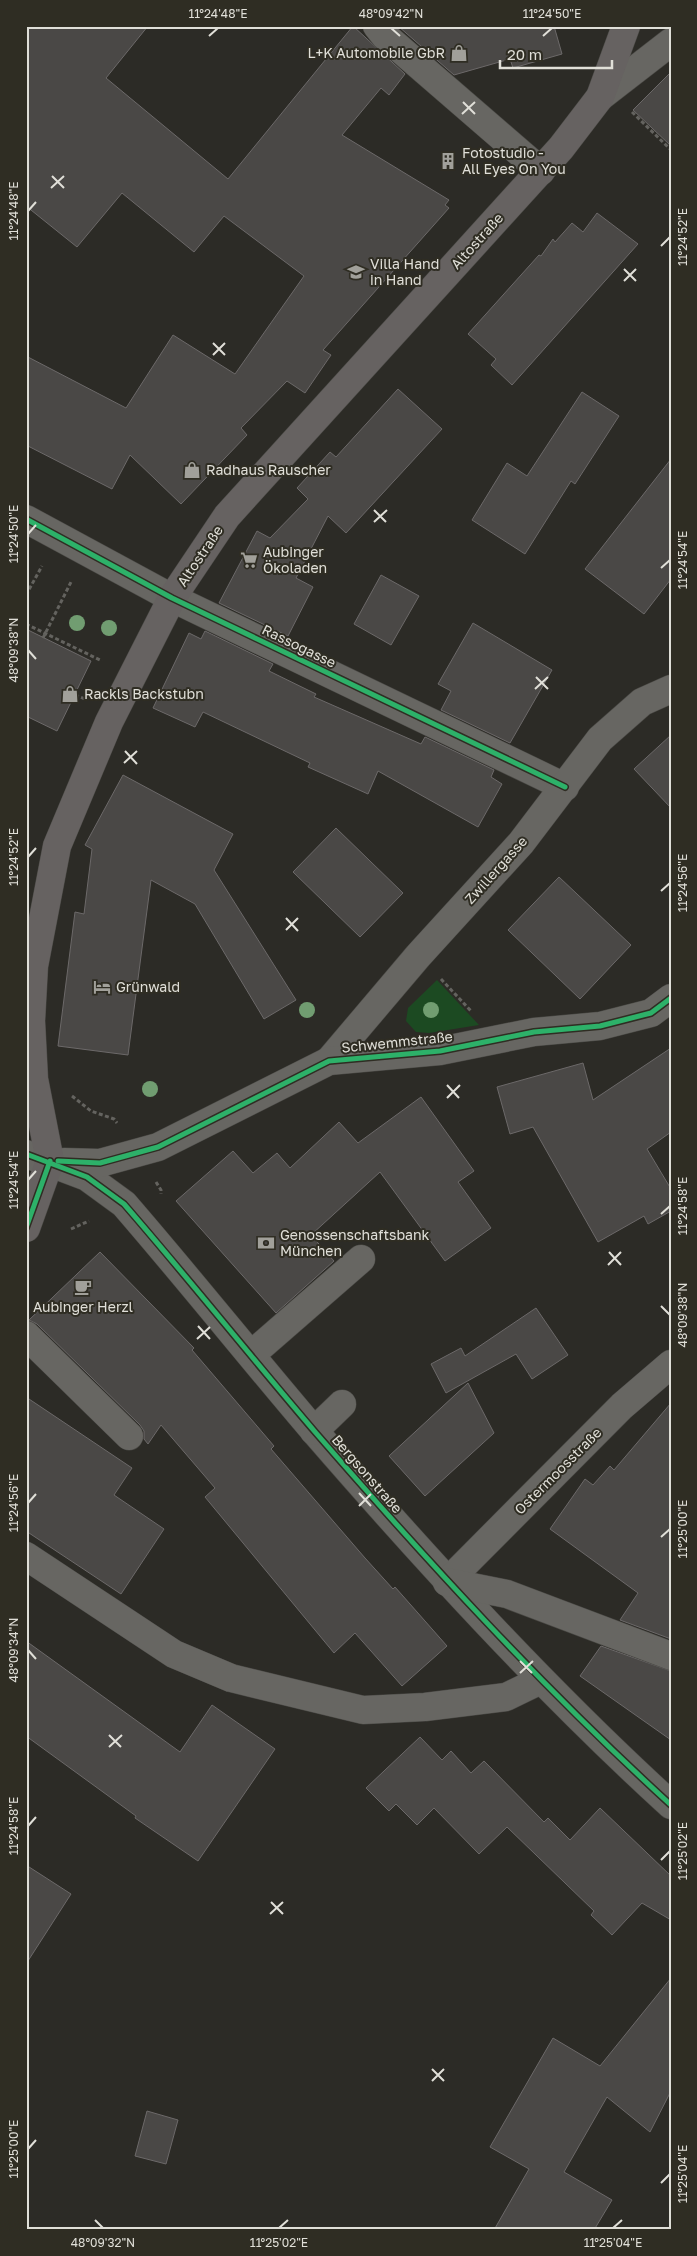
<svg xmlns="http://www.w3.org/2000/svg" width="697" height="2256" viewBox="0 0 697 2256" font-family="'Golos Text',sans-serif">
<style>
.green{fill:#1c4a22}
.building{fill:#4a4846;stroke:#6c6969}
.lines{fill:none;stroke-linecap:round;stroke-linejoin:round}
.minor-casing{stroke:#494844;stroke-width:29}
.major-casing{stroke:#494844;stroke-width:29}
.path{stroke:#64635f;stroke-width:3;stroke-dasharray:4 2.5;stroke-linecap:butt}
.minor{stroke:#676662;stroke-width:28}
.major{stroke:#666261;stroke-width:28}
.cycleway-casing{stroke:#2f2d23;stroke-width:8}
.cycleway{stroke:#2db169;stroke-width:5}
.tree{fill:#719d71}
.ticks{fill:none;stroke:#e0dfd8;stroke-width:2}
.labels{text-anchor:middle;stroke-width:4;stroke-linejoin:round;paint-order:stroke}
.poi-label{font-size:14px;fill:#e0dfd8;stroke:#2f2d23;text-anchor:start}
.street-label{font-size:14px;fill:#e0dfd8;stroke:#2f2d23}
.neatline{fill:none;stroke:#e0dfd8;stroke-width:2}
.ticks-label{font-size:12px;text-anchor:middle;fill:#e0dfd8}
</style>
<rect width="100%" height="100%" fill="#2c2b26"/>
<!-- green -->
<path class="green" d="M 437,980 L 479,1025 L 429,1033 L 416,1032 L 406,1021 L 408,1008 Z"/>
<!-- building -->
<g class="building">
<path d="M 26,26 L 148,26 L 106,78 L 228,179 L 353,26 L 405,74 L 389,95 L 381,88 L 342,135 L 449,200 L 445,205 L 449,208 L 323,350 L 331,355 L 305,393 L 287,381 L 241,428 L 247,435 L 181,504 L 130,455 L 112,489 L 26,445 L 26,356 L 126,408 L 173,335 L 235,374 L 304,276 L 224,216 L 194,252 L 122,193 L 77,247 L 26,206 Z"/>
<path d="M 398,26 L 554,26 L 562,54 L 513,68 L 510,59 L 454,75 Z"/>
<path d="M 671,72 L 671,146 L 633,110 Z"/>
<path d="M 597,213 L 638,244 L 512,385 L 491,365 L 496,359 L 468,334 L 539,255 L 541,256 L 553,239 L 555,242 L 572,223 L 583,232 Z"/>
<path d="M 398,389 L 442,429 L 346,533 L 328,516 L 296,578 L 313,587 L 288,636 L 219,603 L 257,531 L 270,538 L 308,499 L 297,488 L 330,452 L 336,457 Z"/>
<path d="M 582,392 L 619,416 L 575,484 L 571,481 L 525,554 L 472,520 L 507,463 L 527,476 Z"/>
<path d="M 671,459 L 671,579 L 644,614 L 585,569 Z"/>
<path d="M 381,575 L 419,596 L 391,645 L 354,624 Z"/>
<path d="M 473,623 L 552,670 L 510,743 L 441,710 L 451,691 L 438,684 Z"/>
<path d="M 26,629 L 91,661 L 57,731 L 26,716 Z"/>
<path d="M 205,631 L 273,664 L 269,671 L 316,694 L 314,697 L 421,744 L 425,737 L 494,770 L 491,777 L 502,784 L 478,827 L 378,771 L 368,794 L 308,767 L 310,763 L 203,712 L 195,727 L 153,708 L 189,633 L 201,639 Z"/>
<path d="M 671,735 L 671,808 L 634,769 Z"/>
<path d="M 123,775 L 233,834 L 214,870 L 296,1000 L 264,1019 L 195,904 L 151,880 L 128,1055 L 58,1046 L 75,912 L 84,914 L 92,849 L 85,845 Z"/>
<path d="M 336,828 L 403,893 L 360,937 L 293,872 Z"/>
<path d="M 559,877 L 631,945 L 580,999 L 508,930 Z"/>
<path d="M 671,1048 L 671,1132 L 647,1149 L 671,1189 L 671,1211 L 648,1224 L 644,1216 L 598,1242 L 533,1127 L 510,1134 L 497,1087 L 583,1063 L 593,1100 Z"/>
<path d="M 421,1097 L 474,1171 L 458,1182 L 491,1228 L 445,1261 L 380,1172 L 311,1235 L 334,1261 L 276,1313 L 176,1201 L 233,1151 L 253,1173 L 277,1153 L 290,1168 L 339,1122 L 358,1143 Z"/>
<path d="M 100,1252 L 194,1348 L 192,1350 L 274,1446 L 271,1449 L 365,1558 L 393,1589 L 395,1587 L 447,1646 L 402,1686 L 355,1633 L 334,1653 L 205,1497 L 215,1488 L 161,1425 L 148,1444 L 144,1439 L 144,1431 L 140,1425 L 37,1324 L 29,1320 Z"/>
<path d="M 536,1308 L 568,1355 L 532,1379 L 516,1354 L 446,1393 L 431,1364 L 461,1348 L 465,1356 Z"/>
<path d="M 468,1383 L 494,1433 L 425,1496 L 389,1456 Z"/>
<path d="M 26,1397 L 132,1468 L 114,1495 L 164,1529 L 121,1594 L 26,1531 Z"/>
<path d="M 671,1403 L 671,1639 L 620,1620 L 638,1593 L 550,1529 L 585,1479 L 593,1485 L 610,1466 L 614,1470 Z"/>
<path d="M 26,1641 L 180,1752 L 212,1705 L 275,1749 L 198,1861 L 135,1818 L 136,1816 L 26,1736 Z"/>
<path d="M 601,1646 L 671,1671 L 671,1740 L 580,1676 Z"/>
<path d="M 420,1737 L 442,1760 L 451,1751 L 471,1773 L 484,1761 L 544,1822 L 548,1818 L 570,1840 L 600,1808 L 671,1876 L 671,1920 L 642,1903 L 612,1935 L 591,1915 L 594,1911 L 507,1827 L 479,1854 L 434,1808 L 417,1825 L 396,1804 L 389,1811 L 366,1788 Z"/>
<path d="M 26,1865 L 71,1894 L 26,1964 Z"/>
<path d="M 671,1978 L 671,2091 L 650,2132 L 607,2097 L 564,2172 L 612,2200 L 594,2230 L 494,2230 L 529,2169 L 490,2147 L 553,2038 L 600,2066 Z"/>
<path d="M 147,2111 L 178,2120 L 166,2164 L 135,2156 Z"/>
</g>
<g class="lines">
<!-- minor casing -->
<g class="minor-casing">
<g id="minor">
<path d="M 377,26 L 385,36 L 541,171"/>
<path d="M 600,97 L 671,42"/>
<path d="M 26,519 L 172,598 L 565,787"/>
<path d="M 329,1061 L 418,956 L 521,843 L 600,739 L 642,702 L 671,689"/>
<path d="M 26,1154 L 87,1177 L 124,1204 C 189,1279 251,1357 316,1433 C 428,1562 544,1689 671,1805"/>
<path d="M 64,1162 L 100,1163 L 158,1147 L 329,1061 L 440,1051 L 534,1032 L 600,1026 L 651,1013 L 671,998"/>
<path d="M 26,1335 L 129,1436"/>
<path d="M 252,1354 L 361,1259"/>
<path d="M 314,1431 L 342,1404"/>
<path d="M 26,1556 L 174,1654 L 231,1678 L 363,1710 L 425,1707 L 506,1697 L 541,1680"/>
<path d="M 447,1582 L 622,1406 L 671,1364"/>
<path d="M 447,1582 L 507,1594 L 671,1656"/>
</g>
</g>
<!-- major casing -->
<g class="major-casing">
<path id="major" d="M 26,1228 L 50,1161 L 34,1079 L 31,1021 L 34,966 L 57,846 L 109,722 L 172,598 L 227,516 L 561,148 L 600,97 L 626,26"/>
</g>
<!-- path -->
<g class="path">
<path d="M 632,112 L 671,150"/>
<path d="M 26,595 L 42,566"/>
<path d="M 26,624 L 102,661"/>
<path d="M 43,638 L 71,582"/>
<path d="M 75,695 L 85,699"/>
<path d="M 441,979 L 471,1011"/>
<path d="M 72,1096 L 91,1111 L 114,1119 L 117,1123"/>
<path d="M 156,1182 L 161,1190 L 161,1194"/>
<path d="M 71,1229 L 89,1221"/>
</g>
<!-- minor -->
<use href="#minor" class="minor"/>
<!-- major -->
<use href="#major" class="major"/>
<!-- cycleway casing -->
<g class="cycleway-casing">
<g id="cycleway">
<path d="M 26,519 L 172,598 L 565,787"/>
<path d="M 26,1154 L 87,1177 L 124,1204 C 189,1279 251,1357 316,1433 C 428,1562 544,1689 671,1805"/>
<path d="M 58,1161 L 100,1163 L 158,1147 L 329,1061 L 440,1051 L 534,1032 L 600,1026 L 651,1013 L 671,998"/>
<path d="M 26,1228 L 50,1161"/>
</g>
</g>
<!-- cycleway -->
<use href="#cycleway" class="cycleway"/>
</g>
<!-- trees -->
<g class="tree">
<circle cx="77" cy="623" r="8"/>
<circle cx="109" cy="628" r="8"/>
<circle cx="307" cy="1010" r="8"/>
<circle cx="431" cy="1010" r="8"/>
<circle cx="150" cy="1089" r="8"/>
</g>
<!-- ticks -->
<path class="ticks" d="M 391,28 L 400,36M 209,36 L 218,28M 543,36 L 552,28M 463,102 L 475,114M 462,114 L 475,102M 52,176 L 64,188M 51,188 L 64,176M 28,211 L 36,202M 661,246 L 670,237M 624,269 L 636,281M 624,281 L 636,269M 213,343 L 225,355M 213,355 L 225,343M 374,510 L 386,522M 374,522 L 387,510M 28,534 L 36,525M 661,568 L 670,560M 28,650 L 36,659M 536,677 L 548,689M 535,689 L 548,677M 125,751 L 137,764M 124,763 L 137,751M 28,857 L 36,848M 661,891 L 670,883M 286,918 L 298,931M 286,930 L 298,918M 447,1085 L 459,1098M 447,1098 L 460,1085M 28,1180 L 36,1171M 661,1214 L 670,1206M 609,1252 L 621,1265M 608,1265 L 621,1252M 661,1306 L 670,1315M 198,1326 L 210,1339M 197,1339 L 210,1327M 359,1493 L 371,1506M 28,1503 L 36,1494M 359,1506 L 371,1494M 661,1537 L 670,1529M 28,1650 L 36,1659M 520,1661 L 532,1673M 520,1673 L 533,1661M 109,1735 L 121,1747M 109,1747 L 122,1735M 28,1826 L 36,1817M 661,1860 L 670,1851M 271,1902 L 283,1914M 270,1914 L 283,1902M 432,2069 L 444,2081M 432,2081 L 444,2069M 28,2149 L 36,2140M 661,2183 L 670,2174M 95,2220 L 103,2228M 279,2228 L 288,2220M 613,2228 L 622,2220"/>
<!-- icons -->
<defs>
<g id="shop-bare" transform="scale(1.35)"><path d="M-5-2.5h2.3a2.7 3.5 0 0 1 5.4 0H5L5.5 6h-11ZM-1.5-2.5h3a1.5 2.3 0 0 0-3 0Z" fill="#a1a09a" stroke="#2f2d23" stroke-width="2.5" paint-order="stroke"/></g>
<g id="building-bare" transform="scale(1.35)"><path d="M-4-6H4V6H1V3H-1V6H-4ZM-2.5-4.3h1.7v1.8h-1.7ZM.8-4.3h1.7v1.8H.8ZM-2.5-1h1.7V.8h-1.7ZM.8-1h1.7V.8H.8Z" fill="#a1a09a" stroke="#2f2d23" stroke-width="2.5" paint-order="stroke"/></g>
<g id="school-bare" transform="scale(1.35)"><path d="M0-5L7-2L0 1L-7-2ZM-4 1L0 2.5L4 1V4Q0 6-4 4Z" fill="#a1a09a" stroke="#2f2d23" stroke-width="2.5" paint-order="stroke"/></g>
<g id="supermarket-bare" transform="scale(1.35)"><path d="M-6-5.5h2.5l.6 2H6L4.5 2H-2.5L-4.4-4H-6ZM-1.5 3.2a1.3 1.3 0 1 0 .1 0ZM3 3.2a1.3 1.3 0 1 0 .1 0Z" fill="#a1a09a" stroke="#2f2d23" stroke-width="2.5" paint-order="stroke"/></g>
<g id="hotel-bare" transform="scale(1.35)"><path d="M-6-4.5h1.5V1H6V5H4.5V3h-9V5H-6ZM-4 0a1.8 1.8 0 1 1 3.6 0ZM.5 0V-2.5h3Q6-2.5 6 0Z" fill="#a1a09a" stroke="#2f2d23" stroke-width="2.5" paint-order="stroke"/></g>
<g id="bank-bare" transform="scale(1.35)"><path d="M-6-4H6V4H-6ZM0-2.3a2.3 2.3 0 1 0 0 4.6a2.3 2.3 0 1 0 0-4.6Z" fill="#a1a09a" stroke="#2f2d23" stroke-width="2.5" paint-order="stroke"/></g>
<g id="cafe-bare" transform="scale(1.35)"><path d="M-5.5-4.5H6V0H3Q3 3.5 0 3.5H-2.5Q-5.5 3.5-5.5 0ZM3-3.2v2h1.7v-2ZM-6 4.5H4V6H-6Z" fill="#a1a09a" stroke="#2f2d23" stroke-width="2.5" paint-order="stroke"/></g>
</defs>
<g fill-rule="evenodd">
<use href="#shop-bare" x="459" y="53"/>
<use href="#building-bare" x="448" y="161"/>
<use href="#school-bare" x="356" y="272"/>
<use href="#shop-bare" x="192" y="470"/>
<use href="#supermarket-bare" x="249" y="560"/>
<use href="#shop-bare" x="70" y="694"/>
<use href="#hotel-bare" x="102" y="987"/>
<use href="#bank-bare" x="266" y="1243"/>
<use href="#cafe-bare" x="83" y="1287"/>
</g>
<g class="labels">
<!-- poi labels -->
<g class="poi-label">
<text x="445" y="58" text-anchor="end">L+K Automobile GbR</text>
<text x="462" y="158">Fotostudio -<tspan x="462" dy="16">All Eyes On You</tspan></text>
<text x="370" y="269">Villa Hand<tspan x="370" dy="16">in Hand</tspan></text>
<text x="206" y="475">Radhaus Rauscher</text>
<text x="263" y="557">Aubinger<tspan x="263" dy="16">Ökoladen</tspan></text>
<text x="84" y="699">Rackls Backstubn</text>
<text x="116" y="992">Grünwald</text>
<text x="280" y="1240">Genossenschaftsbank<tspan x="280" dy="16">München</tspan></text>
<text x="83" y="1312" text-anchor="middle">Aubinger Herzl</text>
</g>
<!-- street labels -->
<g class="street-label">
<text transform="translate(477 241) rotate(-48)" y="5">Altostraße</text>
<text transform="translate(200 556) rotate(-56)" y="5">Altostraße</text>
<text transform="translate(299 646) rotate(26)" y="5">Rassogasse</text>
<text transform="translate(496 870) rotate(-48)" y="5">Zwillergasse</text>
<text transform="translate(397 1042) rotate(-6)" y="5">Schwemmstraße</text>
<text transform="translate(558 1471) rotate(-45)" y="5">Ostermoosstraße</text>
<text transform="translate(367 1474) rotate(49)" y="5">Bergsonstraße</text>
</g>
</g>
<!-- border -->
<rect width="697" height="2256" fill="none" stroke="#2f2d23" stroke-width="55"/>
<!-- scale -->
<path d="M500 60v8h112v-8" fill="none" stroke="#e0dfd8" stroke-width="2.5"/>
<text x="507" y="60" font-size="15" fill="#e0dfd8" stroke="#2f2d23" stroke-width="4" paint-order="stroke">20 m</text>
<rect x="28" y="28" width="642" height="2200" class="neatline"/>
<g class="ticks-label">
<text x="218" y="18">11°24'48"E</text>
<text x="391" y="18">48°09'42"N</text>
<text x="552" y="18">11°24'50"E</text>
<text transform="translate(14 211) rotate(-90)" y="4">11°24'48"E</text>
<text transform="translate(683 237) rotate(-90)" y="4">11°24'52"E</text>
<text transform="translate(14 534) rotate(-90)" y="4">11°24'50"E</text>
<text transform="translate(683 560) rotate(-90)" y="4">11°24'54"E</text>
<text transform="translate(14 650) rotate(-90)" y="4">48°09'38"N</text>
<text transform="translate(14 857) rotate(-90)" y="4">11°24'52"E</text>
<text transform="translate(683 883) rotate(-90)" y="4">11°24'56"E</text>
<text transform="translate(14 1180) rotate(-90)" y="4">11°24'54"E</text>
<text transform="translate(683 1206) rotate(-90)" y="4">11°24'58"E</text>
<text transform="translate(683 1315) rotate(-90)" y="4">48°09'38"N</text>
<text transform="translate(14 1503) rotate(-90)" y="4">11°24'56"E</text>
<text transform="translate(683 1529) rotate(-90)" y="4">11°25'00"E</text>
<text transform="translate(14 1650) rotate(-90)" y="4">48°09'34"N</text>
<text transform="translate(14 1826) rotate(-90)" y="4">11°24'58"E</text>
<text transform="translate(683 1851) rotate(-90)" y="4">11°25'02"E</text>
<text transform="translate(14 2149) rotate(-90)" y="4">11°25'00"E</text>
<text transform="translate(683 2174) rotate(-90)" y="4">11°25'04"E</text>
<text x="103" y="2247">48°09'32"N</text>
<text x="279" y="2247">11°25'02"E</text>
<text x="613" y="2247">11°25'04"E</text>
</g>
</svg>
